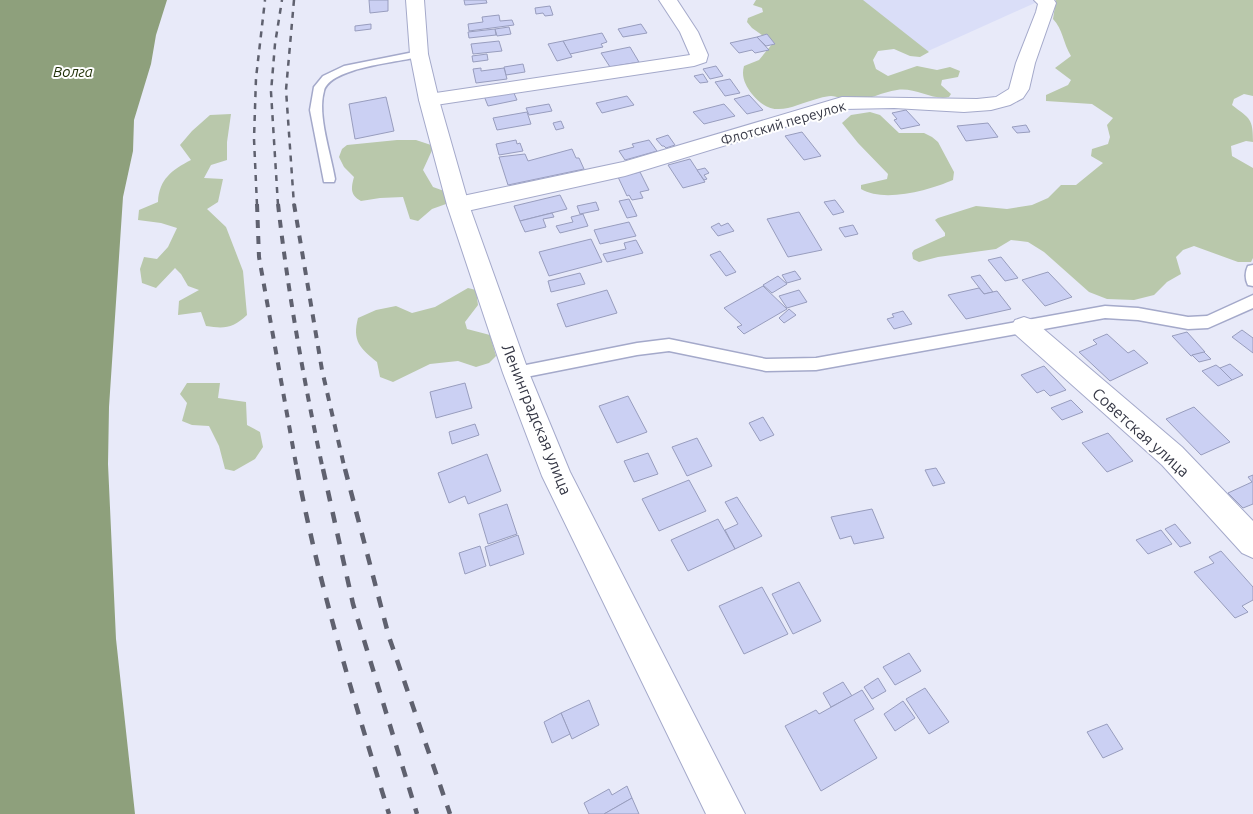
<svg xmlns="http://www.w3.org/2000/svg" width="1253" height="814" viewBox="0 0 1253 814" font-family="Ubuntu,sans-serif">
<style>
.built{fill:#dadef8}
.green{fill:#b9c8ab}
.water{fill:#8ea07c}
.building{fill:#cbd0f3;stroke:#989dbe}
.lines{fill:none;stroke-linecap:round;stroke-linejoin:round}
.lane-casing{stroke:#a4a9ca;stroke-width:3}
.street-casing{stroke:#a4a9ca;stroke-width:2}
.secondary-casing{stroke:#a4a9ca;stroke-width:2}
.lane{fill:#fff;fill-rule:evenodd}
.street{fill:#fff;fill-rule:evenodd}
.secondary{fill:#fff;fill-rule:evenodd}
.rail-far2{stroke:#5f616f;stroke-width:2.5;stroke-dasharray:6 6;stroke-linecap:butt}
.rail-far1{stroke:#5f616f;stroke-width:4;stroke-dasharray:8 8;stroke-linecap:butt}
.rail{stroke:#5f616f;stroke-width:4.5;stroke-dasharray:11 11;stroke-linecap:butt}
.labels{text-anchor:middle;stroke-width:4;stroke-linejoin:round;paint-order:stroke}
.far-street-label{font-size:14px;fill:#353745;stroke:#fff}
.far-water-label{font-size:15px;font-style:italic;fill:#1f3006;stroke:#fff}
.street-label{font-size:16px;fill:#353745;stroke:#fff}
</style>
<rect width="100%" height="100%" fill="#e8eaf9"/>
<!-- built -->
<path class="built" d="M 858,0 L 1035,0 L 1037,2 L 926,52 Z"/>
<!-- green -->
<g class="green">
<path d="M 756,0 L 863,0 L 929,52 L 920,57 L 910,56 L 894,49 L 878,51 L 873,60 L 876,69 L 888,76 L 917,66 L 937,70 L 950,67 L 960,71 L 958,77 L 942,80 L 941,85 L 951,94 L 949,97 C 933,101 915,87 897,90 C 882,92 869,100 853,101 C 846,102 838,96 831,96 C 828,96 823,97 820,98 C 792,105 774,121 752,94 C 745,85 741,76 744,66 L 759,60 L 773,43 L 752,28 L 747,22 L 748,18 L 763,12 L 762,8 L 753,5 Z"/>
<path d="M 1056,0 L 1253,0 L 1253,96 L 1244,94 L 1234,99 L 1232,105 C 1250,119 1253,118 1253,142 L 1246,141 L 1231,146 L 1232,156 L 1253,168 L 1253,258 L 1251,262 L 1238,262 L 1194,246 L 1183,250 L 1176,257 L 1181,274 L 1167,282 L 1154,295 L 1134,300 L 1107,299 L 1089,292 L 1044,252 L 1028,242 L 1011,240 L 996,249 L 938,257 L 919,262 L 913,259 L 912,253 L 914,250 L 945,236 L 945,233 L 935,220 L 938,218 L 976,206 L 1007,209 L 1032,205 L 1048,198 L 1061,185 L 1076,185 L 1103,163 L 1091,156 L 1092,149 L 1108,144 L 1110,137 L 1107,125 L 1113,118 L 1092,104 L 1046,101 L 1046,95 L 1068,85 L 1071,80 L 1055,68 L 1071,56 C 1063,43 1063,29 1053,19 Z"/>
<path d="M 870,112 L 880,115 L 899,133 L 924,133 L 932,137 L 938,142 L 954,172 L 953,180 C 930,190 884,203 861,189 L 861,185 L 887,179 L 888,174 L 858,143 L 842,123 L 851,115 Z"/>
<path d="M 231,114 L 227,142 L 227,160 L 211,165 L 204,178 L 223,179 L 218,202 L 207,209 L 226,227 L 243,271 L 247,315 C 233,328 225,329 206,326 L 201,312 L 178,315 L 179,301 L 199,290 L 188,286 L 181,274 L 175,268 L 156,288 L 142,283 L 140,269 L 144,257 L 157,259 L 168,247 L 177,228 L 161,223 L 138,220 L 139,210 L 158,202 C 159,179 172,170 191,160 L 180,145 L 192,131 L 210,115 Z"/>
<path d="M 397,140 L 416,140 L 434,146 L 423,170 L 433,187 L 447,192 L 448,201 L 446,204 L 432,209 L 418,221 L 410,219 L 403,197 L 380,198 L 361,201 C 350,195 351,188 354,177 L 344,167 L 339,157 L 342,149 L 347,145 Z"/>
<path d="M 468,288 L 476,290 L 478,305 L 465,322 L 467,329 L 490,335 L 496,356 L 489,363 L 476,367 L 458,361 L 430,364 L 393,382 L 380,377 L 377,362 C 360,348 352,341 358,318 L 376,310 L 396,306 L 412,313 L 435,307 Z"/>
<path d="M 187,383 L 220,383 L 218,398 L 246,402 L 247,425 L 260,432 L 263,447 L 255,459 L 234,471 L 225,469 L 219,446 L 209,426 L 192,425 L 182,421 L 187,403 L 180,394 Z"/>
</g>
<!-- water -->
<path class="water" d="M 0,0 L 167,0 L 156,35 L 151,64 L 134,120 L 133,151 L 123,197 L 109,407 L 108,464 L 116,639 L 135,814 L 0,814 Z"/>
<!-- building -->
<g class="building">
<path d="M 369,0 L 388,0 L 388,11 L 370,13 Z"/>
<path d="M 464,0 L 486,0 L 487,3 L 465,5 Z"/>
<path d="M 550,6 L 553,15 L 545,16 L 543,13 L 536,14 L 535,8 Z"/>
<path d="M 499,15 L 500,21 L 512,20 L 514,25 L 469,31 L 468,24 L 483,22 L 482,17 Z"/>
<path d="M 371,24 L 371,29 L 355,31 L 355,26 Z"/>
<path d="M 641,24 L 647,33 L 623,37 L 618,29 Z"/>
<path d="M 509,27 L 511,34 L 497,36 L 495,29 Z"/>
<path d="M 495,29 L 496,35 L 469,38 L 468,32 Z"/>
<path d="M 602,33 L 607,42 L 601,44 L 603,47 L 570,54 L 563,41 Z"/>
<path d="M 767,34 L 775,44 L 766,46 L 757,37 Z"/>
<path d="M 757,37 L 769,50 L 755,53 L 752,50 L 739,53 L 730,43 Z"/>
<path d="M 499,41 L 502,51 L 473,54 L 471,44 Z"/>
<path d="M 563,41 L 572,57 L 557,61 L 548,44 Z"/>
<path d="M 630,47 L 639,62 L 610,67 L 601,53 Z"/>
<path d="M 487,54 L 488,60 L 473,62 L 472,56 Z"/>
<path d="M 523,64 L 525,72 L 506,75 L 504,67 Z"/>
<path d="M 716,66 L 723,76 L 710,79 L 703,69 Z"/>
<path d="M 481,68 L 481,71 L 504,68 L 507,79 L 476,83 L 473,69 Z"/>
<path d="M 703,74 L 708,82 L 700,83 L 694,76 Z"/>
<path d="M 730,79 L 740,93 L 725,96 L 715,82 Z"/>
<path d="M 513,91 L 517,100 L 488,106 L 484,96 Z"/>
<path d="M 749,95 L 763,110 L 747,114 L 734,99 Z"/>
<path d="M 627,96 L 634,105 L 602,113 L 596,103 Z"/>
<path d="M 386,97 L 394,131 L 355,139 L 349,104 Z"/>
<path d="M 549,104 L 552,111 L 529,115 L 526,108 Z"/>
<path d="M 724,104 L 735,116 L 704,124 L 693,112 Z"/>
<path d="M 906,110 L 920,125 L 901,129 L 894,120 L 897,119 L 892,113 Z"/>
<path d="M 527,112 L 531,124 L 497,130 L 493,118 Z"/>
<path d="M 561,121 L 564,128 L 556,130 L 553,123 Z"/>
<path d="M 988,123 L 998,137 L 966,141 L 957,126 Z"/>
<path d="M 1026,125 L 1030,132 L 1017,133 L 1012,127 Z"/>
<path d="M 802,132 L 821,156 L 804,160 L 785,136 Z"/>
<path d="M 668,135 L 675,145 L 666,148 L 664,146 L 662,146 L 656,139 Z"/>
<path d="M 516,140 L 517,144 L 520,143 L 523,151 L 499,155 L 496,144 Z"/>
<path d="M 649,140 L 657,151 L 625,160 L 619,151 L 634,147 L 632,144 Z"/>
<path d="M 572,149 L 576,158 L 579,158 L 584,169 L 508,185 L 499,157 L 525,154 L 528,161 Z"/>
<path d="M 690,159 L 705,182 L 683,188 L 668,165 Z"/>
<path d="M 705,168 L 709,173 L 704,175 L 707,179 L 704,180 L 697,170 Z"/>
<path d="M 640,172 L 649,190 L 640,192 L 643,198 L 632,200 L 629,195 L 627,196 L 618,177 Z"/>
<path d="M 560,195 L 567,209 L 520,221 L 514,206 Z"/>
<path d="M 629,199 L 637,216 L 627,218 L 619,201 Z"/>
<path d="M 835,200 L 844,212 L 833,215 L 824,202 Z"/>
<path d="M 596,202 L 599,210 L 580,214 L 577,206 Z"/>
<path d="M 799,212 L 822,250 L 788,257 L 767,219 Z"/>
<path d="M 552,213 L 554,217 L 543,219 L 546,227 L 525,232 L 520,221 Z"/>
<path d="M 583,214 L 588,226 L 560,233 L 556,226 L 573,222 L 571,217 Z"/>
<path d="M 629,222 L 636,236 L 600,244 L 594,230 Z"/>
<path d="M 719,223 L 721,226 L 728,223 L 734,231 L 718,236 L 711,227 Z"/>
<path d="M 853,225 L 858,234 L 845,237 L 839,228 Z"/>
<path d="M 591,239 L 602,262 L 549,276 L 539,252 Z"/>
<path d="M 636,240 L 643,253 L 607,262 L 603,254 L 626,249 L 624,243 Z"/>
<path d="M 720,251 L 736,272 L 726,276 L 710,255 Z"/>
<path d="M 1001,257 L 1018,278 L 1005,281 L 988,260 Z"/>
<path d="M 795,271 L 801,279 L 787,283 L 782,275 Z"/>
<path d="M 1048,272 L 1072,297 L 1045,306 L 1022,280 Z"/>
<path d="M 580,273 L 585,284 L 551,292 L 548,281 Z"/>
<path d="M 980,275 L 993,292 L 984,294 L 971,277 Z"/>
<path d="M 778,276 L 787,284 L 772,293 L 763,285 Z"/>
<path d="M 763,286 L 787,309 L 744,334 L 737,327 L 742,325 L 724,308 Z"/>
<path d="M 979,288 L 984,294 L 997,291 L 1011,309 L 966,319 L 948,295 Z"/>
<path d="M 607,290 L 617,313 L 566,327 L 557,304 Z"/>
<path d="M 799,290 L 807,302 L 787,308 L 779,296 Z"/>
<path d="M 789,309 L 796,315 L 784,323 L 779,318 Z"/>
<path d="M 903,311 L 912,324 L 894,329 L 887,319 L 894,317 L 892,314 Z"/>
<path d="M 1242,330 L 1253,338 L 1253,353 L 1232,337 Z"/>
<path d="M 1187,332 L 1205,352 L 1191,356 L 1172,336 Z"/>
<path d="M 1107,334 L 1128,353 L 1134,350 L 1148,363 L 1110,381 L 1079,352 L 1097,344 L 1093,340 Z"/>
<path d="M 1204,352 L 1211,359 L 1199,362 L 1192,355 Z"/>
<path d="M 1230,364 L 1243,375 L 1232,380 L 1220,368 Z"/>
<path d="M 1216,365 L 1220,368 L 1232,380 L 1218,386 L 1202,371 Z"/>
<path d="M 1044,366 L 1066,390 L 1050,396 L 1044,390 L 1037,393 L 1021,375 Z"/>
<path d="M 465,383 L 472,408 L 436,418 L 430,392 Z"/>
<path d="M 628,396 L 647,432 L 617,443 L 599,406 Z"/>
<path d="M 1071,400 L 1083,412 L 1062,420 L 1051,408 Z"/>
<path d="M 1194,407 L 1230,442 L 1201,455 L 1166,419 Z"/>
<path d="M 763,417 L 774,435 L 760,441 L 749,423 Z"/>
<path d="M 475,424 L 479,435 L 452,444 L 449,432 Z"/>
<path d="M 1108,433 L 1133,461 L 1107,472 L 1082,443 Z"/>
<path d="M 697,438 L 712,466 L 687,476 L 672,447 Z"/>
<path d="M 648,453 L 658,474 L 634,482 L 624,461 Z"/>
<path d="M 487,454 L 501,491 L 468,504 L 465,496 L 449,503 L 438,473 Z"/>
<path d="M 936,468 L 945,483 L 933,486 L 925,470 Z"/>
<path d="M 1253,475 L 1253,504 L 1243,508 L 1228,493 L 1252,482 L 1248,477 Z"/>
<path d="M 689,480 L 706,511 L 659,531 L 642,499 Z"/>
<path d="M 737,497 L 762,536 L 735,549 L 725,530 L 738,524 L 725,502 Z"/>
<path d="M 507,504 L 517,534 L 488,544 L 479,514 Z"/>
<path d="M 872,509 L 884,538 L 854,544 L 851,536 L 840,539 L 831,517 Z"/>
<path d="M 718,519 L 735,549 L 688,571 L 671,540 Z"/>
<path d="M 1175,524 L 1191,543 L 1180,547 L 1165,529 Z"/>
<path d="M 1161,530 L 1172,544 L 1148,554 L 1136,540 Z"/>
<path d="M 518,535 L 524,554 L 490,566 L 485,547 Z"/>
<path d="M 480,546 L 486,566 L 465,574 L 459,553 Z"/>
<path d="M 1221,551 L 1253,587 L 1253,600 L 1242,606 L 1248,612 L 1235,618 L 1194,572 L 1214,563 L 1209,557 Z"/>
<path d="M 799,582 L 821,621 L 793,634 L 772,594 Z"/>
<path d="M 762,587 L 788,634 L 744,654 L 719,606 Z"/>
<path d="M 909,653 L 921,671 L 895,685 L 883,667 Z"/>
<path d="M 878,678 L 886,691 L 872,699 L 864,687 Z"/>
<path d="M 843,682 L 852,696 L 831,707 L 823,693 Z"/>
<path d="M 925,688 L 949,722 L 929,734 L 906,699 Z"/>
<path d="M 862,690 L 874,709 L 854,720 L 877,758 L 821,791 L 785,726 L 816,710 L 819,714 Z"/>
<path d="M 589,700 L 599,725 L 572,739 L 561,713 Z"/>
<path d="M 903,701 L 915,718 L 895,731 L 884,714 Z"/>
<path d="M 561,713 L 570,734 L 552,743 L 544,722 Z"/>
<path d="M 1107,724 L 1123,749 L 1103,758 L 1087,732 Z"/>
<path d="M 627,786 L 632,798 L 604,814 L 589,814 L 584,803 L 609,789 L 612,795 Z"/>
<path d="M 632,798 L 639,814 L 604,814 Z"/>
</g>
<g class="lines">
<!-- lane casing -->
<g class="lane-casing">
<g id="lane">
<path d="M 419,51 L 423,52 L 424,54 L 423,56 C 401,62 330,67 324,91 C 317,115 331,154 335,179 L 334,182 L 324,182 L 310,110 L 314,87 L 323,76 L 344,66 Z"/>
<path d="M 1253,265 L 1253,286 L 1248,285 C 1245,279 1245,272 1248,266 Z"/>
<path d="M 1253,295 L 1253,308 L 1208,328 L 1188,329 L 1138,320 L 1105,318 L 816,370 L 766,371 L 669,351 L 637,355 L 516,379 L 510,378 L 508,373 L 510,368 L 516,367 L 637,343 L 669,339 L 766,359 L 816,358 L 1105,306 L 1138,308 L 1188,317 L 1207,316 Z"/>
</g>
</g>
<!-- street casing -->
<g class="street-casing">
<g id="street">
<path d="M 659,0 L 677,0 L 698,32 L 708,55 L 706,62 L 694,66 L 429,106 L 422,104 L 419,100 L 422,96 L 429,94 L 690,55 L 680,32 Z"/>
<path d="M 1034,0 L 1054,0 L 1056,3 L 1035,63 L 1029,89 L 1023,98 L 1010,105 L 991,110 L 964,112 L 894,108 L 844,109 L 625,176 L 458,213 L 450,210 L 447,205 L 450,200 L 458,197 L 623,162 L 842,97 L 977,99 L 996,97 L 1009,89 L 1016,63 L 1036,12 L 1038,4 Z"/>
<path d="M 1024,317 L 1033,320 L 1182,447 L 1253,521 L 1253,558 L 1242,553 L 1162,465 L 1015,334 L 1011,327 L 1015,320 Z"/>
</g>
</g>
<!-- secondary casing -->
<g class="secondary-casing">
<path id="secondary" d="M 406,0 L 424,0 L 428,54 L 439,100 L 469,205 L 529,373 L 570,472 L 745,814 L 706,814 L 542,476 L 503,373 L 447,205 L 419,100 L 410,54 Z"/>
</g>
<!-- lane -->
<use href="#lane" class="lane"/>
<!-- street -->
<use href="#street" class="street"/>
<!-- secondary -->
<use href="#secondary" class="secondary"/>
<!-- rail-far2 -->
<g class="rail-far2">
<path d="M 294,0 L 286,90 L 294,205"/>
<path d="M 257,205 L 254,139 L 256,78 L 265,0"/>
<path d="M 278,205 L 271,92 L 275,44 L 282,0"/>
</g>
<!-- rail-far1 -->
<g class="rail-far1">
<path d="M 257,204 L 259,257 L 297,470"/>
<path d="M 278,204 C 288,293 304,382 323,470"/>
<path d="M 294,204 L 322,370 L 345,470"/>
</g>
<!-- rail -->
<g class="rail">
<path d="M 297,469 C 319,586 354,700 389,814"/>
<path d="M 323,469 L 353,604 L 417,814"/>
<path d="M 345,469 L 389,637 L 450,814"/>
</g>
</g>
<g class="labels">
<!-- far-street labels -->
<g class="far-street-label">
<text transform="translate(783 123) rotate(-16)" y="5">Флотский переулок</text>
</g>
<!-- far-water labels -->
<g class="far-water-label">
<text x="73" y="77">Волга</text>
</g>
<!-- street labels -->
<g class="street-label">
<text transform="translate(537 419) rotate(68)" y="6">Ленинградская улица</text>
<text transform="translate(1141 432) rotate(42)" y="6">Советская улица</text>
</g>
</g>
</svg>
